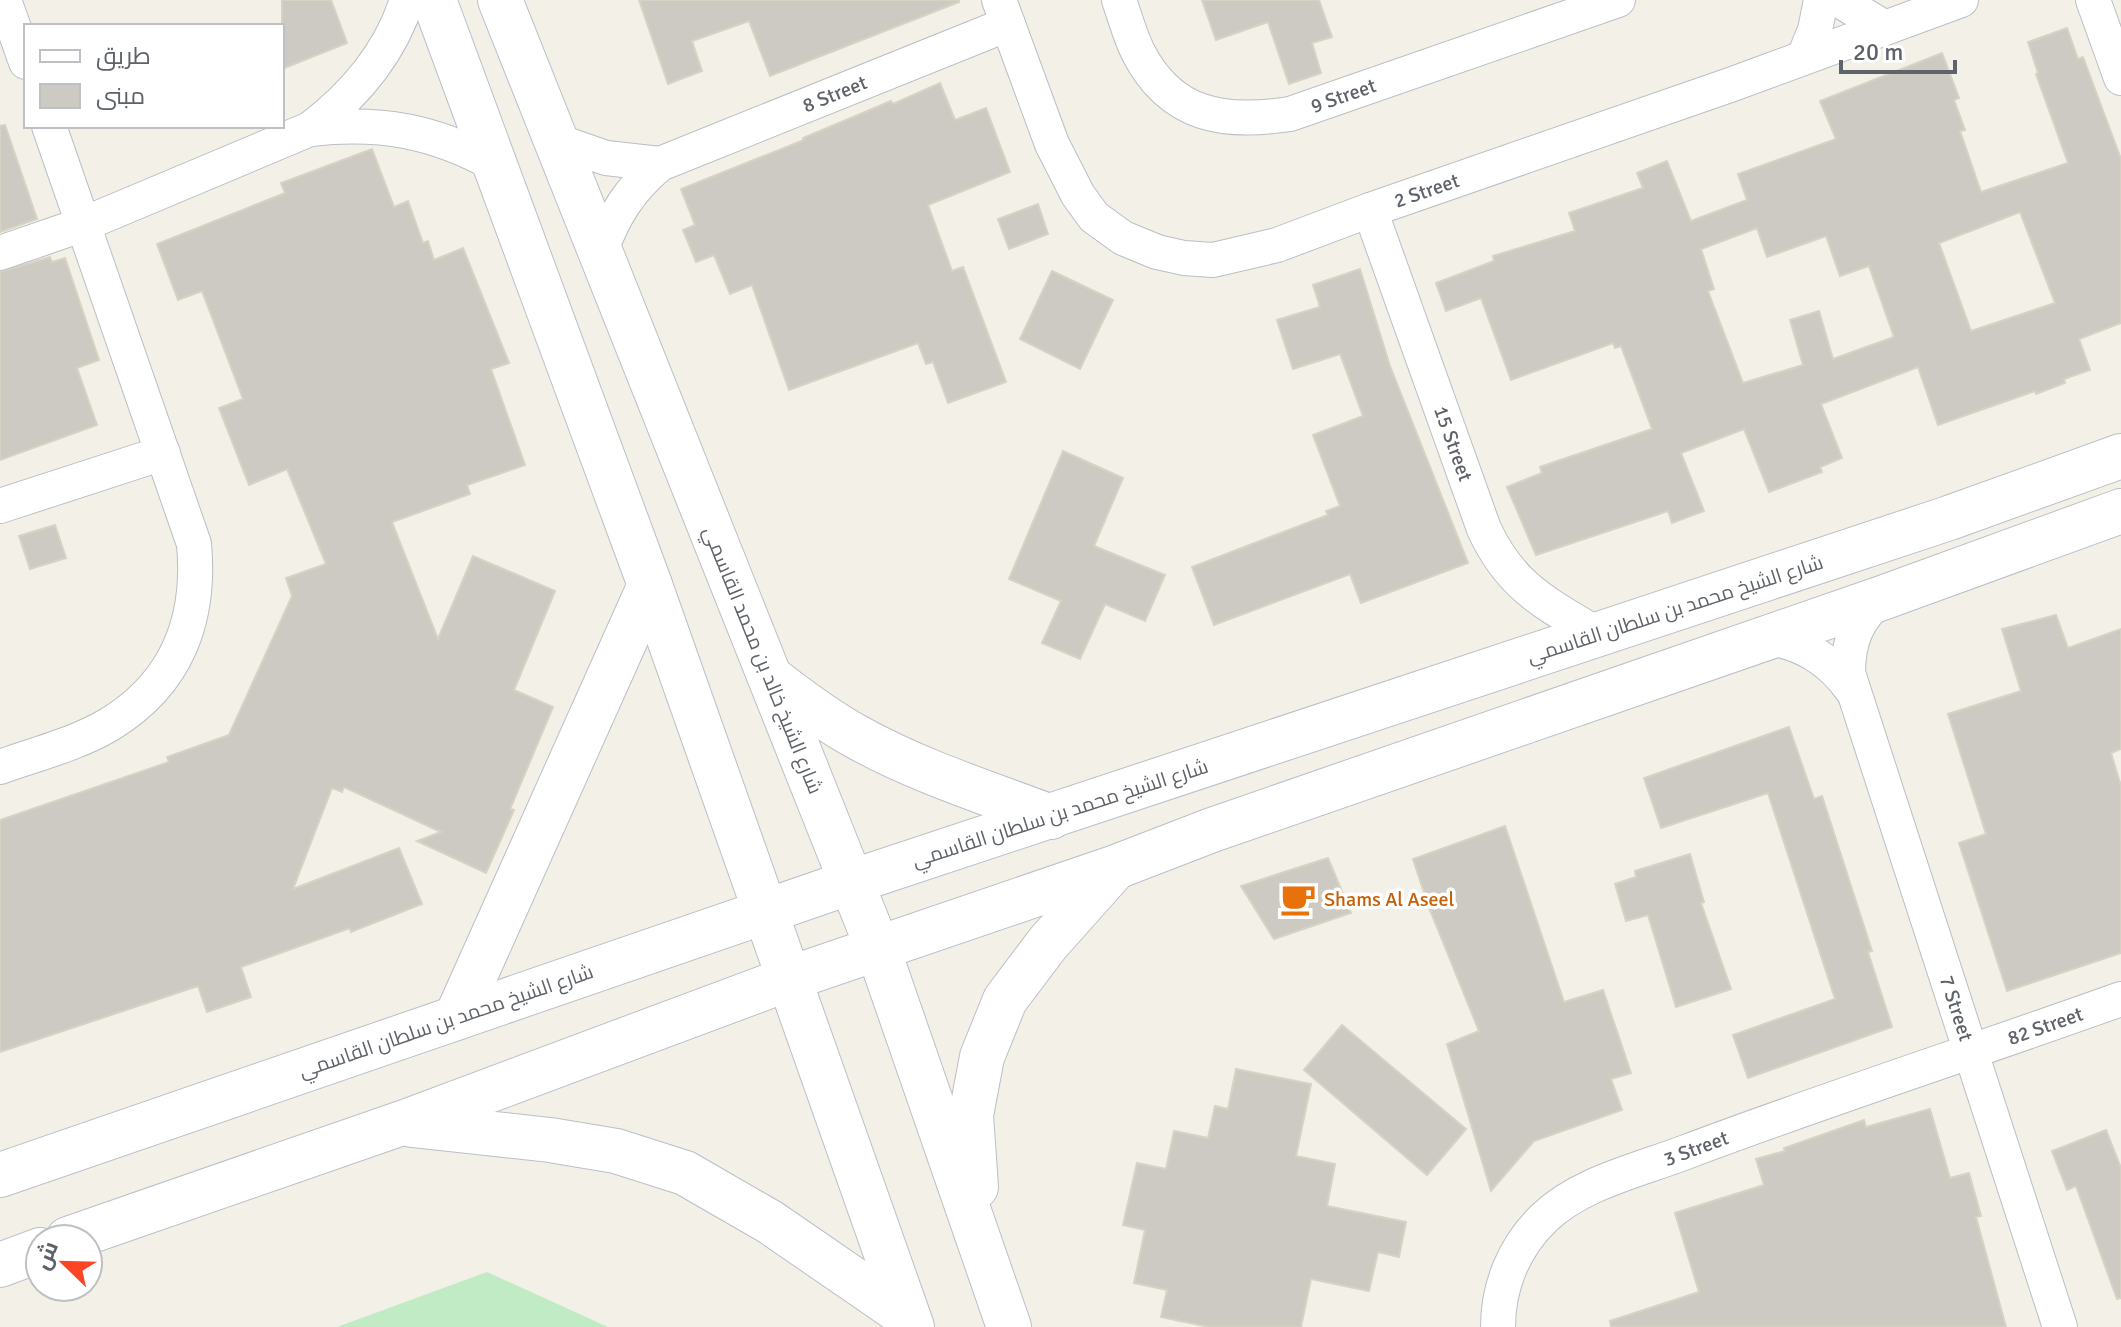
<svg xmlns="http://www.w3.org/2000/svg" width="2121" height="1327" viewBox="0 0 2121 1327" font-family="Signika,Cairo,sans-serif">
<style>
.park{fill:#c1ebc5}
.building{fill:#cdcac3;stroke:#d7d3c4;stroke-width:2;fill-rule:evenodd}
.lines{fill:none;stroke-linecap:round;stroke-linejoin:round}
.minor-casing{stroke:#bbbec3;stroke-width:36}
.secondary-casing{stroke:#bcbfc6;stroke-width:46}
.minor{stroke:#fff;stroke-width:34}
.secondary{stroke:#fff;stroke-width:44}
.labels{text-anchor:middle;stroke-width:7;stroke-linejoin:round;paint-order:stroke}
.street-label{font-size:20px;fill:#5e6269;stroke:#fff}
.food-label{font-size:20px;fill:#c56008;stroke:#fff;text-anchor:start}
</style>
<rect width="100%" height="100%" fill="#f2f0e7"/>
<!-- park -->
<path class="park" d="M 487,1272 L 608,1327 L 337,1327 Z"/>
<!-- building -->
<g class="building">
<path d="M 282,0 L 331,0 L 347,43 L 282,69 Z"/>
<path d="M 639,0 L 959,0 L 959,2 L 770,76 L 749,21 L 692,41 L 702,71 L 668,84 Z"/>
<path d="M 1202,0 L 1319,0 L 1332,37 L 1312,43 L 1321,73 L 1289,84 L 1268,22 L 1216,40 Z"/>
<path d="M 2067,28 L 2078,59 L 2083,57 L 2121,159 L 2121,323 L 2079,339 L 2090,370 L 2064,379 L 2065,383 L 2036,394 L 2035,391 L 1938,425 L 1918,367 L 1821,404 L 1842,458 L 1820,467 L 1822,472 L 1769,492 L 1744,429 L 1681,453 L 1704,511 L 1672,523 L 1668,511 L 1536,555 L 1507,487 L 1542,473 L 1540,467 L 1652,429 L 1621,346 L 1615,348 L 1613,343 L 1511,380 L 1481,298 L 1446,311 L 1436,283 L 1494,261 L 1493,256 L 1575,231 L 1569,213 L 1643,188 L 1637,173 L 1667,161 L 1691,221 L 1747,200 L 1738,174 L 1836,139 L 1820,101 L 1942,53 L 1959,98 L 1954,100 L 1965,130 L 1960,131 L 1981,192 L 2068,163 L 2036,74 L 2038,73 L 2028,42 ZM 2020,212 L 2055,303 L 1971,331 L 1939,243 ZM 1757,228 L 1767,257 L 1826,236 L 1840,276 L 1869,266 L 1894,337 L 1833,359 L 1819,311 L 1790,320 L 1803,365 L 1743,383 L 1708,291 L 1714,289 L 1701,249 Z"/>
<path d="M 940,83 L 955,120 L 986,108 L 1010,172 L 928,205 L 952,271 L 963,267 L 1006,382 L 948,403 L 933,362 L 926,364 L 918,343 L 789,390 L 752,285 L 730,294 L 714,255 L 696,262 L 683,230 L 695,225 L 681,189 L 804,140 L 803,138 L 891,101 L 893,104 Z"/>
<path d="M 5,125 L 37,219 L 0,232 L 0,126 Z"/>
<path d="M 372,149 L 394,207 L 408,201 L 423,243 L 428,241 L 434,260 L 463,248 L 509,363 L 491,369 L 525,465 L 467,485 L 470,494 L 392,522 L 438,639 L 473,556 L 555,591 L 514,690 L 553,707 L 510,809 L 514,810 L 486,873 L 417,841 L 441,832 L 344,787 L 342,792 L 332,788 L 293,889 L 399,848 L 422,904 L 351,932 L 350,928 L 241,967 L 251,997 L 207,1012 L 198,986 L 0,1052 L 0,820 L 169,762 L 167,757 L 229,735 L 292,596 L 286,578 L 326,564 L 287,469 L 249,485 L 219,408 L 243,399 L 202,291 L 178,300 L 157,244 L 285,193 L 281,183 Z"/>
<path d="M 1038,204 L 1048,234 L 1009,249 L 998,219 Z"/>
<path d="M 50,257 L 52,262 L 65,258 L 99,360 L 77,368 L 97,425 L 0,460 L 0,272 Z"/>
<path d="M 1360,269 L 1390,366 L 1468,563 L 1361,603 L 1350,574 L 1214,625 L 1192,567 L 1328,515 L 1326,511 L 1340,506 L 1313,435 L 1363,416 L 1340,354 L 1293,369 L 1277,320 L 1320,307 L 1313,285 Z"/>
<path d="M 1052,271 L 1113,300 L 1080,369 L 1020,339 Z"/>
<path d="M 1063,451 L 1123,478 L 1094,546 L 1165,575 L 1145,621 L 1105,604 L 1080,659 L 1042,643 L 1061,601 L 1009,579 Z"/>
<path d="M 55,525 L 66,558 L 30,569 L 19,536 Z"/>
<path d="M 2056,615 L 2068,648 L 2121,629 L 2121,749 L 2111,753 L 2121,786 L 2121,953 L 2007,991 L 1959,843 L 1986,834 L 1948,714 L 2021,691 L 2002,629 Z"/>
<path d="M 1789,727 L 1814,799 L 1822,796 L 1872,951 L 1868,952 L 1892,1027 L 1748,1078 L 1733,1035 L 1835,999 L 1768,793 L 1661,828 L 1644,778 Z"/>
<path d="M 1505,826 L 1564,1002 L 1603,990 L 1631,1073 L 1611,1079 L 1622,1110 L 1534,1141 L 1491,1191 L 1447,1044 L 1479,1031 L 1428,905 L 1413,859 Z"/>
<path d="M 1690,854 L 1704,902 L 1701,903 L 1731,989 L 1676,1007 L 1648,915 L 1626,921 L 1615,884 L 1636,877 L 1635,871 Z"/>
<path d="M 1328,858 L 1351,913 L 1274,939 L 1241,886 Z"/>
<path d="M 1342,1025 L 1466,1129 L 1427,1175 L 1304,1070 Z"/>
<path d="M 1236,1069 L 1311,1084 L 1296,1156 L 1335,1164 L 1327,1206 L 1406,1222 L 1399,1257 L 1378,1252 L 1369,1291 L 1311,1279 L 1301,1327 L 1209,1327 L 1161,1317 L 1167,1290 L 1134,1283 L 1145,1230 L 1123,1225 L 1137,1163 L 1166,1169 L 1174,1131 L 1208,1138 L 1215,1106 L 1228,1109 Z"/>
<path d="M 1930,1109 L 1950,1178 L 1969,1173 L 1981,1216 L 1976,1217 L 2006,1327 L 1611,1327 L 1610,1321 L 1699,1292 L 1675,1213 L 1764,1185 L 1756,1159 L 1785,1151 L 1784,1148 L 1864,1120 L 1866,1127 Z"/>
<path d="M 2106,1130 L 2121,1168 L 2121,1298 L 2117,1299 L 2076,1186 L 2067,1190 L 2052,1151 Z"/>
</g>
<g class="lines">
<!-- minor casing -->
<g class="minor-casing">
<g id="minor">
<path d="M 4,0 L 26,62"/>
<path id="s1" d="M 999,0 L 1052,144 L 1078,195 L 1094,217 L 1123,238 L 1157,252 L 1184,258 L 1213,260 L 1277,245 L 1370,210 L 1730,85 L 1961,0"/>
<path id="s2" d="M 1119,0 C 1125,17 1130,36 1138,52 C 1171,117 1225,124 1290,114 L 1618,0"/>
<path d="M 1839,0 L 1885,28"/>
<path d="M 2093,0 L 2121,78"/>
<path d="M 1804,57 L 1815,30 L 1821,0"/>
<path d="M 310,129 C 381,121 434,131 496,165"/>
<path d="M 554,140 L 606,158 L 660,164"/>
<path id="s3" d="M 1370,210 L 1484,529 C 1511,587 1545,603 1597,634"/>
<path d="M 0,253 L 84,224 L 310,129 C 355,95 390,54 407,0"/>
<path id="s4" d="M 600,254 C 612,217 630,189 660,164 L 1008,24"/>
<path d="M 0,506 L 163,453"/>
<path id="s5" d="M 1882,598 C 1857,618 1848,641 1848,673 L 2060,1327"/>
<path d="M 1765,637 C 1803,643 1830,659 1852,690"/>
<path d="M 0,767 C 36,754 77,744 110,724 C 177,683 201,620 194,544 L 49,126"/>
<path id="s6" d="M 1498,1327 C 1498,1286 1514,1247 1544,1218 C 1580,1183 1639,1170 1686,1152 C 1829,1098 1976,1051 2121,999"/>
</g>
</g>
<!-- secondary casing -->
<g class="secondary-casing">
<g id="secondary">
<path d="M 434,0 L 650,585 L 912,1327"/>
<path d="M 500,0 L 878,949 L 1009,1327"/>
<path d="M 770,677 C 798,699 826,720 857,737 C 918,771 985,792 1051,817"/>
<path d="M 456,1018 L 650,585"/>
<path d="M 412,1125 L 550,1140 L 616,1151 L 685,1173 L 770,1222 L 908,1317"/>
<path d="M 0,1175 L 851,882 L 1949,518 L 2121,456"/>
<path d="M 976,1187 L 971,1115 L 982,1057 L 1005,1000 L 1048,943 L 1114,869"/>
<path d="M 68,1239 L 402,1123 L 788,979 L 1116,867 L 1212,830 L 1882,598 L 2121,511"/>
<path d="M 0,1265 L 40,1250"/>
</g>
</g>
<!-- minor -->
<use href="#minor" class="minor"/>
<!-- secondary -->
<use href="#secondary" class="secondary"/>
</g>
<!-- icons -->
<defs>
<g id="cafe-bare" transform="scale(2.76)"><path d="M-5.5-4.5H6V0H3Q3 3.5 0 3.5H-2.5Q-5.5 3.5-5.5 0ZM3-3.2v2h1.7v-2ZM-6 4.5H4V6H-6Z" fill="#e8710a" stroke="#fff" stroke-width="2.5" paint-order="stroke"/></g>
</defs>
<g fill-rule="evenodd">
<use href="#cafe-bare" x="1298" y="899"/>
</g>
<g class="labels">
<!-- street labels -->
<g class="street-label">
<text dy="7" stroke="none"><textPath href="#s4" startOffset="298">8 Street</textPath></text>
<text dy="7" stroke="none"><textPath href="#s2" startOffset="290">9 Street</textPath></text>
<text dy="7" stroke="none"><textPath href="#s1" startOffset="592">2 Street</textPath></text>
<text dy="7" stroke="none"><textPath href="#s3" startOffset="248">15 Street</textPath></text>
<text transform="translate(1675 609) rotate(-18)" y="7">شارع الشيخ محمد بن سلطان القاسمي</text>
<text transform="translate(763 660) rotate(68)" y="7">شارع الشيخ خالد بن محمد القاسمي</text>
<text transform="translate(1060 813) rotate(-18)" y="7">شارع الشيخ محمد بن سلطان القاسمي</text>
<text dy="7" stroke="none"><textPath href="#s5" startOffset="438">7 Street</textPath></text>
<text transform="translate(446 1021) rotate(-19)" y="7">شارع الشيخ محمد بن سلطان القاسمي</text>
<text dy="7" stroke="none"><textPath href="#s6" startOffset="660">82 Street</textPath></text>
<text dy="7" stroke="none"><textPath href="#s6" startOffset="290">3 Street</textPath></text>
</g>
<!-- food labels -->
<g class="food-label">
<text x="1324" y="906">Shams Al Aseel</text>
</g>
</g>
<!-- legend -->
<rect x="24" y="24" width="260" height="104" fill="#ffffff" stroke="#bfc0c3" stroke-width="2"/>
<rect x="40" y="50" width="40" height="12" fill="#ffffff" stroke="#bfc0c3" stroke-width="2"/>
<text x="96" y="64" font-size="24" fill="#5e6269">طريق</text>
<rect x="40" y="84" width="40" height="24" fill="#cdcac3" stroke="#bfc0c3" stroke-width="2"/>
<text x="96" y="104" font-size="24" fill="#5e6269">مبنى</text>
<!-- north arrow -->
<g transform="translate(64 1263) rotate(293)"><circle r="38" fill="#ffffff" stroke="#bfc0c3" stroke-width="2"/>
<path d="M0-6L14 30L0 20L-14 30Z" fill="#fc4523"/>
<text y="-12" font-size="22" font-weight="bold" text-anchor="middle" fill="#5e6269">ش</text>
</g>
<!-- scale -->
<path d="M1841 60v12h114v-12" fill="none" stroke="#5e6269" stroke-width="4"/>
<text x="1853" y="60" font-size="24" fill="#5e6269" stroke="#ffffff" stroke-width="6" paint-order="stroke">20 m</text>
</svg>
